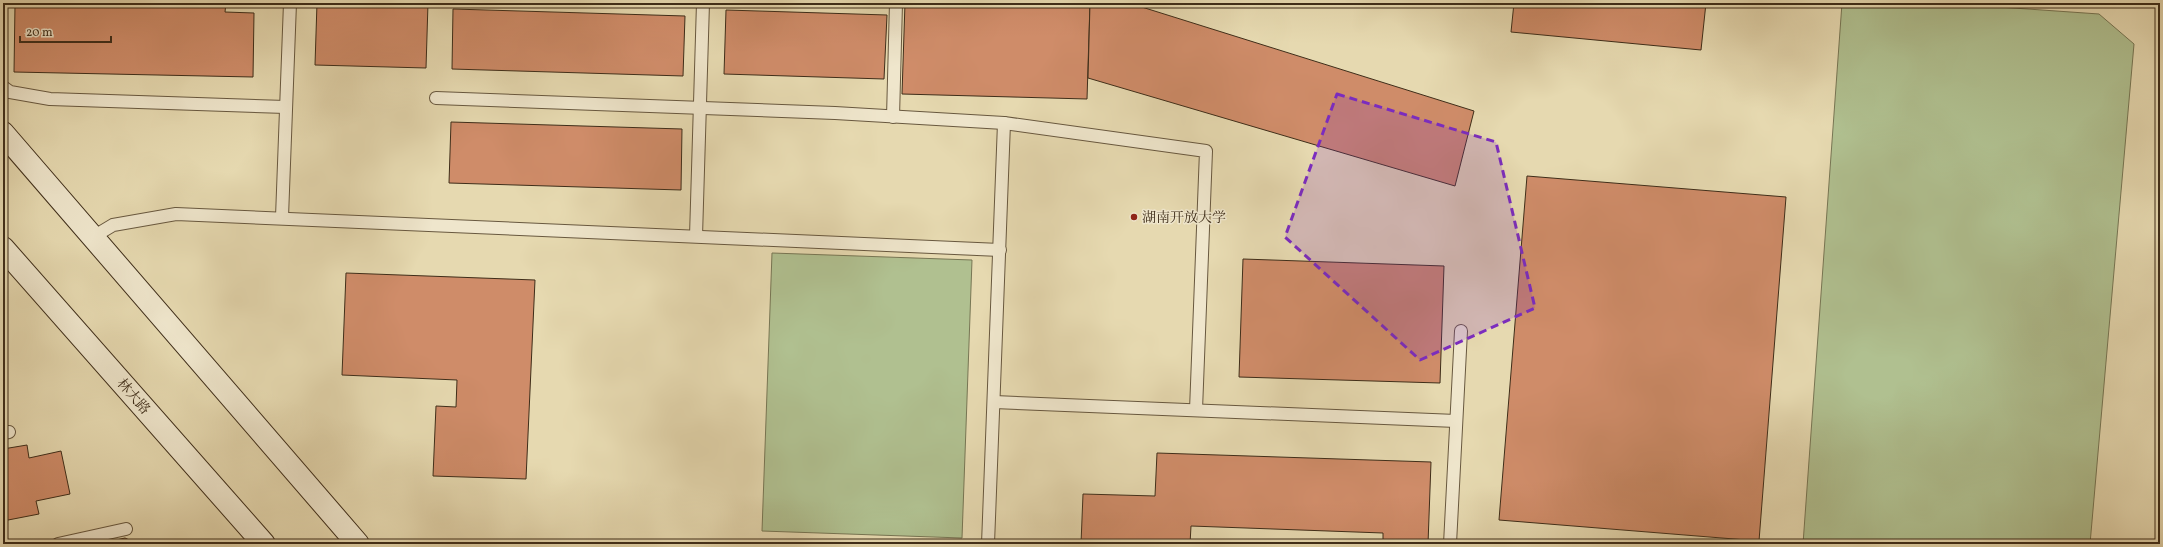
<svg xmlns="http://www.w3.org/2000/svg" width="2163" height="547" viewBox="0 0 2163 547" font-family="Vollkorn,'Noto Serif SC',serif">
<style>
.green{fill:#b0c090;stroke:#777654}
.building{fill:#cf8c69;stroke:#3e2d19}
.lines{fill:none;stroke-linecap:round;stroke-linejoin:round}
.lane-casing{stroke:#68583f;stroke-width:14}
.secondary-casing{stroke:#3e2d19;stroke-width:24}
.lane{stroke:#efe6cc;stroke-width:12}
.secondary{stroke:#efe6cc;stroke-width:22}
.marked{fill:#7b2cbf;fill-opacity:0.2;stroke:#7b2cbf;stroke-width:3;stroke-dasharray:8 5;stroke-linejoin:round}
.poi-dot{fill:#8f2418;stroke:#efe6cc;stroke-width:1.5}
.labels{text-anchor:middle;stroke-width:3;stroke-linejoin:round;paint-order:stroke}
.poi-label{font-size:14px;fill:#3e2d19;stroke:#efe6cc;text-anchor:start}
.street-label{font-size:14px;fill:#3e2d19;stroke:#efe6cc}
</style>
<rect width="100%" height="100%" fill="#e6d9b0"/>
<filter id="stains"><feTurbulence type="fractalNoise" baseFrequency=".005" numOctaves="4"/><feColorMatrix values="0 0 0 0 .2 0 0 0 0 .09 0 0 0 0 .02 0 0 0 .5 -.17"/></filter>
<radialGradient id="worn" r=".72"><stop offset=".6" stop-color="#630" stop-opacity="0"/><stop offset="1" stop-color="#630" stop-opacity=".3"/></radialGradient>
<!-- green -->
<g class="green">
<path d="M 1842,3 L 1942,3 L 2099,14 L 2134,44 L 2090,544 L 1803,544 Z"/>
<path d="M 772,253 L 972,260 L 962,538 L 762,531 Z"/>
</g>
<!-- building -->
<g class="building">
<path d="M 37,3 L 226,3 L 225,12 L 254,13 L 253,77 L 14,72 L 15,5 L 37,6 Z"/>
<path d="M 317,3 L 428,3 L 426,68 L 315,65 Z"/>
<path d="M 905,3 L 1090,3 L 1087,99 L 902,94 Z"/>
<path d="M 1090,3 L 1129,3 L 1474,111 L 1455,186 L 1088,78 Z"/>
<path d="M 1514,3 L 1706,3 L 1701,50 L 1511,32 Z"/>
<path d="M 453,9 L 685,16 L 683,76 L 452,69 Z"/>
<path d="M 726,10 L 887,15 L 884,79 L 724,74 Z"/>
<path d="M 451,122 L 682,129 L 681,190 L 449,183 Z"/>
<path d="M 1527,176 L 1786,197 L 1759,541 L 1499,520 Z"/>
<path d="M 1243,259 L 1444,266 L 1440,383 L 1239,377 Z"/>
<path d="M 346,273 L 535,280 L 526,479 L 433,476 L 436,406 L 456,407 L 457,380 L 342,375 Z"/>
<path d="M 27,445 L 29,458 L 61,451 L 70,494 L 36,501 L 39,514 L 3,521 L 3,449 Z"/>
<path d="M 1157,453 L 1431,462 L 1428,544 L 1383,544 L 1383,533 L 1191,526 L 1190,544 L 1081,544 L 1083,494 L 1155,496 Z"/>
<path d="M 125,538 L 138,544 L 99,544 Z"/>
</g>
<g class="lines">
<!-- lane casing -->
<g class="lane-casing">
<g id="lane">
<path d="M 3,87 L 10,92 L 50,99 L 286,107"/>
<path d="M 436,98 L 835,113 L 1004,123 L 1206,151 L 1196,410"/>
<path d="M 893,117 L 896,3"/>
<path d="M 282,217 L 290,3"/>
<path d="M 696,236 L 703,3"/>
<path d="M 93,237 L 113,225 L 176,214 L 1000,250"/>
<path d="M 994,402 L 1456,421"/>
<path d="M 3,433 L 9,432"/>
<path d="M 58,544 L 126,529"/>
<path d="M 988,544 L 1004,123"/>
<path d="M 1450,544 L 1461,331"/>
</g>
</g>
<!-- secondary casing -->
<g class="secondary-casing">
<g id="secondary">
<path d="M 3,133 L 358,544"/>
<path d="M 3,248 L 264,544"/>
</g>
</g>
<!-- lane -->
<use href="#lane" class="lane"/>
<!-- secondary -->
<use href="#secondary" class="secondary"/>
</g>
<!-- marked area -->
<path class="marked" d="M 1337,94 L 1496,142 L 1535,308 L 1420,360 L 1285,237 Z"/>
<!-- markers -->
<circle class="poi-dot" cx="1134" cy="217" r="4"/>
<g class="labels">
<!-- poi labels -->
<g class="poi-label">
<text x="1142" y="222">湖南开放大学</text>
</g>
<!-- street labels -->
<g class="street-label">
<text transform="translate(134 396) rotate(49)" y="5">林大路</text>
</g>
</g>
<!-- margin -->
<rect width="2163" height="547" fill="none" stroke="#e6d9b0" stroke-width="16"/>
<rect x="4" y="4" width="2155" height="539" fill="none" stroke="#3e2d19" stroke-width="2"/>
<rect x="8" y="8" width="2147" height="531" fill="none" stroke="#3e2d19"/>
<!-- scale -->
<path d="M20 36v6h91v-6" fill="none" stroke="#3e2d19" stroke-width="2"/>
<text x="26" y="36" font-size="12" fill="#3e2d19" stroke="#efe6cc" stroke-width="3" paint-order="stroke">20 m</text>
<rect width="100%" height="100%" filter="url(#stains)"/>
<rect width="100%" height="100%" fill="url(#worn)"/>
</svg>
